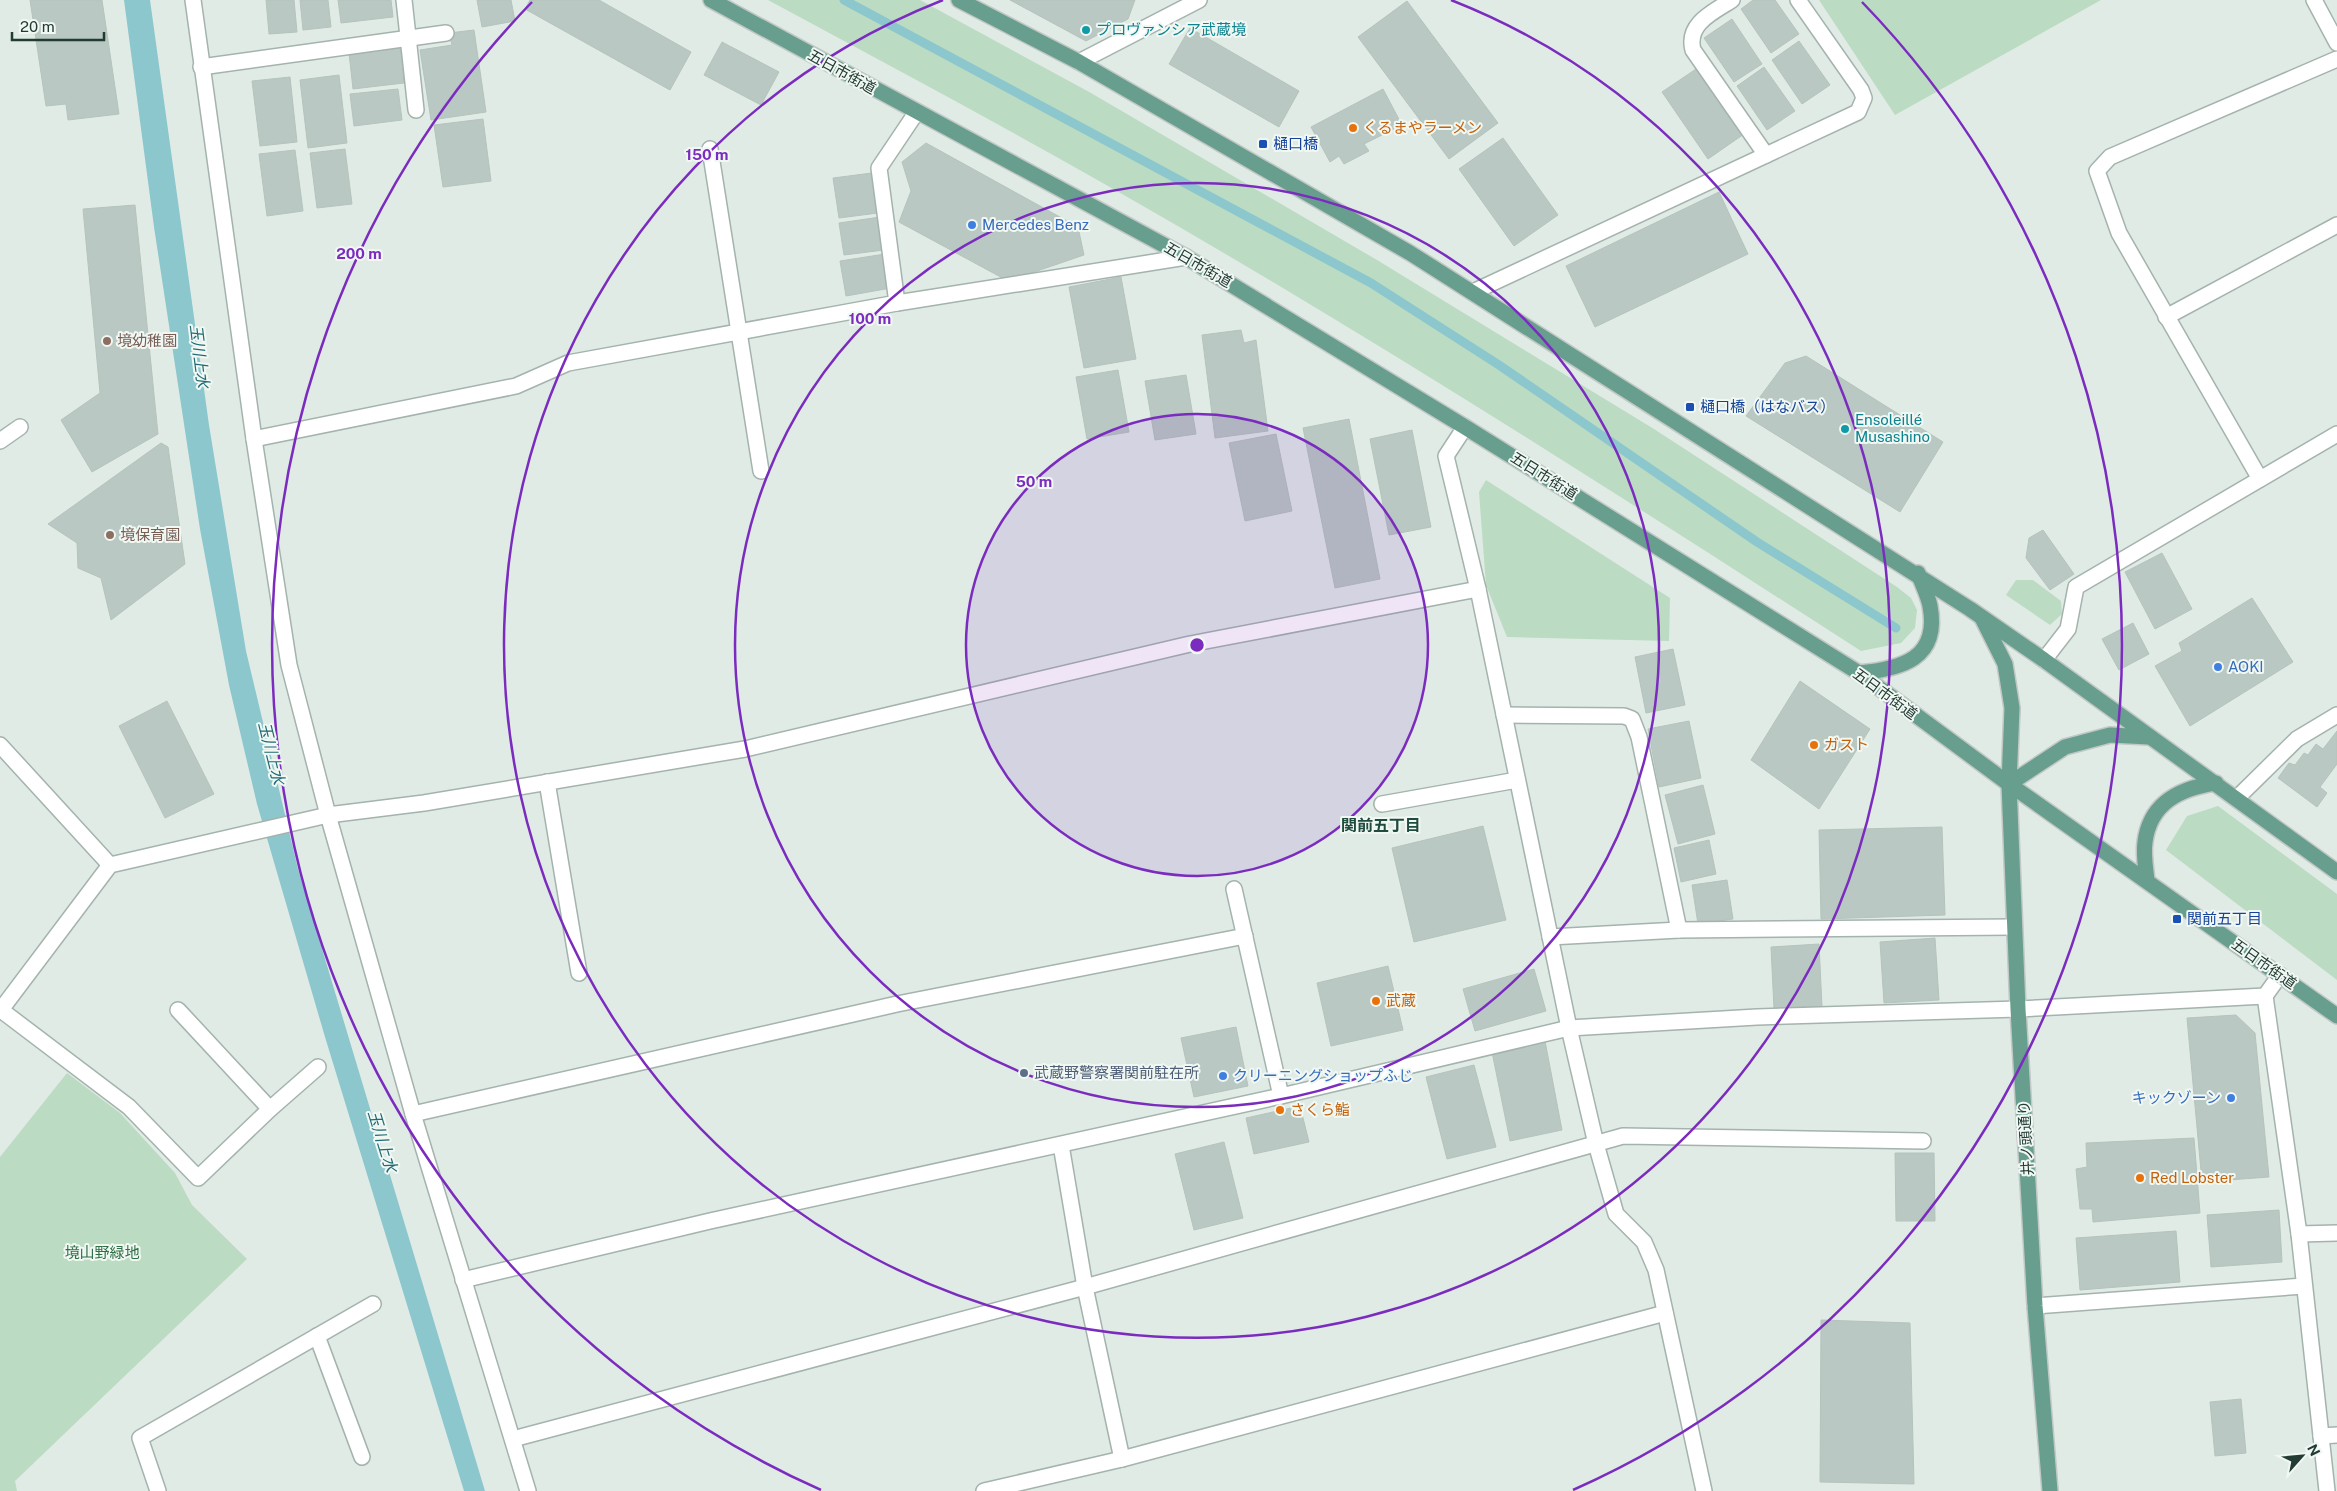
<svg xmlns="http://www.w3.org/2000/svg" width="2337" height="1491" viewBox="0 0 2337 1491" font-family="'Public Sans','Noto Sans JP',sans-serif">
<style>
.green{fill:#bbdbc2}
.water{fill:#8bc7cd}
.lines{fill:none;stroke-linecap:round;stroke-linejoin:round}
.stream{stroke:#8bc7cd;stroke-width:9}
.building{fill:#b9c8c2;stroke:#b4c4bc}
.minor-casing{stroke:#a4b3ad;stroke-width:18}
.major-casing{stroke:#c1c8c6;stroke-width:18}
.minor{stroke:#fff;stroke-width:15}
.major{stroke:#689e8d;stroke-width:15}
.ring{fill:none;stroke:#7b2cbf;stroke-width:2.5}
.culture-dot{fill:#0f9aa8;stroke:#f1f8f4;stroke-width:2}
.food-dot{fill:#e8710a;stroke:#f1f8f4;stroke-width:2}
.transit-dot{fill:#1a4fb4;stroke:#f1f8f4;stroke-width:2}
.shop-dot{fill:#3f7fe0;stroke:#f1f8f4;stroke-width:2}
.education-dot{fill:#8d6e63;stroke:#f1f8f4;stroke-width:2}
.service-dot{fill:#5c6f8a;stroke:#f1f8f4;stroke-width:2}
.labels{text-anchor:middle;stroke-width:4;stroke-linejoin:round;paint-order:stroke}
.culture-label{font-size:15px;fill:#0d838f;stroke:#f1f8f4;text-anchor:start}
.street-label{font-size:15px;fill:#223b33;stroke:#f1f8f4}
.food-label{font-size:15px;fill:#c56008;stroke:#f1f8f4;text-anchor:start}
.transit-label{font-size:15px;fill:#164399;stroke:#f1f8f4;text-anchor:start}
.shop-label{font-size:15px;fill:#366cbe;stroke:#f1f8f4;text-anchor:start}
.education-label{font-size:15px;fill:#785e54;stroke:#f1f8f4;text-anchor:start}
.service-label{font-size:15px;fill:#4e5e75;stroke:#f1f8f4;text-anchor:start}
.park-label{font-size:15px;fill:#2e6f44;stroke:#f1f8f4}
.water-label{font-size:16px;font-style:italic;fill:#1f6a73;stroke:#f1f8f4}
.neighbourhood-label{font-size:16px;font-weight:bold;fill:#1f4c3e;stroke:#f1f8f4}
.centre{fill:#7b2cbf;stroke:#f1f8f4;stroke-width:2.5}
.ring-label{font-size:15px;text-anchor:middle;font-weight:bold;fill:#7b2cbf;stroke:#f1f8f4;stroke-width:4;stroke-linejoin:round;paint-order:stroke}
</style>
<rect width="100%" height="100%" fill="#e1ebe6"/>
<!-- green -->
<g class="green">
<path d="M 768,0 L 920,0 L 1091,93 L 1377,260 L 1654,429 L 1897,587 L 1911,598 L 1917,610 L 1915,628 L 1901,643 L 1861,651 C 1639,508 1416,365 1188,232 C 1050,151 909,76 768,0 Z"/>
<path d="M 1819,0 L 2101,0 L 1895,115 Z"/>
<path d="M 1486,480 L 1670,598 L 1669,641 L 1507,637 L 1486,585 L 1479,492 Z"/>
<path d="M 2016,580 L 2033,580 L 2061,601 L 2062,614 L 2050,625 L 2006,595 Z"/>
<path d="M 2218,806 L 2337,894 L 2337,980 L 2166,850 L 2187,816 Z"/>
<path d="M 67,1073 L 120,1113 L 175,1173 L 192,1205 L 247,1259 L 15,1481 L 17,1491 L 0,1491 L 0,1157 Z"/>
</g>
<!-- water -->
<path class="water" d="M 124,0 L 150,0 L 209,425 L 246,651 L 298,869 L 485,1491 L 464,1491 L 325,1037 L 257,804 L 229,685 L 200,529 L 154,227 Z"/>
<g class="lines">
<!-- stream -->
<path class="stream" d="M 844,0 L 1371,283 L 1499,365 L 1757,542 L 1896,628"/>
</g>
<!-- building -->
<g class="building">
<path d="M 30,0 L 102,0 L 119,114 L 68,120 L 66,104 L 46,106 Z"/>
<path d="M 266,0 L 294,0 L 297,32 L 269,34 Z"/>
<path d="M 300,0 L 328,0 L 331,27 L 303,30 Z"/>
<path d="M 338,0 L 391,0 L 393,17 L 341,23 Z"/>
<path d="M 477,0 L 511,0 L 515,21 L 482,27 Z"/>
<path d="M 530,0 L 599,0 L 691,52 L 670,90 L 525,9 Z"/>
<path d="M 1010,0 L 1135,0 L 1128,19 L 1086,41 Z"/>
<path d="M 1753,0 L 1775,0 L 1799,34 L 1771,53 L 1741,9 Z"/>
<path d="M 1407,1 L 1498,123 L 1449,159 L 1358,37 Z"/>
<path d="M 1732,19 L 1762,64 L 1734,82 L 1704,38 Z"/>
<path d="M 1190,28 L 1299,91 L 1279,127 L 1169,64 Z"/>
<path d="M 474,30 L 486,112 L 431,120 L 420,50 L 452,45 L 449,33 Z"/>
<path d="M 1799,41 L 1830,85 L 1802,104 L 1772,60 Z"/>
<path d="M 722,42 L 779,72 L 761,105 L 704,75 Z"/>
<path d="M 400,48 L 404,83 L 353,89 L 349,53 Z"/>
<path d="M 1699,67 L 1744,134 L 1708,159 L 1662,92 Z"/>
<path d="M 1764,67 L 1795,111 L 1767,130 L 1737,86 Z"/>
<path d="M 339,75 L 347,143 L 308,148 L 300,80 Z"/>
<path d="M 290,77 L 297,142 L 260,146 L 252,81 Z"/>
<path d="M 398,89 L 402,120 L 354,126 L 350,94 Z"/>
<path d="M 1383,89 L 1402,125 L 1364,144 L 1369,151 L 1344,164 L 1339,156 L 1330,162 L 1311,127 Z"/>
<path d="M 483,119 L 491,181 L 443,187 L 434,125 Z"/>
<path d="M 1503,138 L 1558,215 L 1514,246 L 1459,169 Z"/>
<path d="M 926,143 L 1078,227 L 1084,255 L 1008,281 L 899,222 L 911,191 L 902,162 Z"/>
<path d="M 345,149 L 352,204 L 317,208 L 310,153 Z"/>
<path d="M 295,150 L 303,211 L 267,216 L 259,154 Z"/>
<path d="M 872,173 L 878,213 L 839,218 L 833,178 Z"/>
<path d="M 1719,192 L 1748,254 L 1595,327 L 1566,266 Z"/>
<path d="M 135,205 L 158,434 L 92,472 L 61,420 L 100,393 L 83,209 Z"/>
<path d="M 880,217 L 884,250 L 844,255 L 839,223 Z"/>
<path d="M 885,254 L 891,288 L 846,296 L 840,261 Z"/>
<path d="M 1121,277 L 1136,359 L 1084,368 L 1069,287 Z"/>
<path d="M 1241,330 L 1244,343 L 1256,340 L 1268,431 L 1215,438 L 1202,335 Z"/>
<path d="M 1806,356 L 1943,442 L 1900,512 L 1746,416 L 1785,363 Z"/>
<path d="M 1118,370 L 1129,432 L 1087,439 L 1076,377 Z"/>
<path d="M 1186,375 L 1196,434 L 1155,440 L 1145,381 Z"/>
<path d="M 1349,419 L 1380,579 L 1335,588 L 1303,428 Z"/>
<path d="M 1412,430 L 1431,527 L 1389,535 L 1370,439 Z"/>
<path d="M 1276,434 L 1292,511 L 1245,521 L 1229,443 Z"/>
<path d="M 161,443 L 168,447 L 185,564 L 111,620 L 101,578 L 78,568 L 77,543 L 48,524 Z"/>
<path d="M 2043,530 L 2074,574 L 2050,590 L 2026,558 L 2029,538 Z"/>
<path d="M 2162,553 L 2192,609 L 2155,629 L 2125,572 Z"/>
<path d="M 2252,598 L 2293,662 L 2190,726 L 2155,666 L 2182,651 L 2179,643 Z"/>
<path d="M 2133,623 L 2149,654 L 2119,670 L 2102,639 Z"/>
<path d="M 1673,649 L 1685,705 L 1646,713 L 1635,657 Z"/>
<path d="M 1800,681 L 1870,729 L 1819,809 L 1751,760 Z"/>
<path d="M 167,701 L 214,794 L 165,818 L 119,726 Z"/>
<path d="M 1689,721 L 1701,778 L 1659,787 L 1648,729 Z"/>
<path d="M 2337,731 L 2337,764 L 2320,787 L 2327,793 L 2317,807 L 2278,778 L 2289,763 L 2295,765 L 2304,753 L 2308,755 L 2316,744 L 2323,749 Z"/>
<path d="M 1703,785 L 1715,834 L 1678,844 L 1665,795 Z"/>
<path d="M 1483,826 L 1506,920 L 1414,942 L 1392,848 Z"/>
<path d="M 1942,827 L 1945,915 L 1821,919 L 1819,830 Z"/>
<path d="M 1709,840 L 1716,874 L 1681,882 L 1674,848 Z"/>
<path d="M 1727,880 L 1733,919 L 1698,924 L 1692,885 Z"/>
<path d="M 1935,938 L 1939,1000 L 1884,1003 L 1880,942 Z"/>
<path d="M 1819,944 L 1822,1007 L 1774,1009 L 1771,947 Z"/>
<path d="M 1388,966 L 1403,1030 L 1331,1046 L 1317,983 Z"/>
<path d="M 1534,969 L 1546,1011 L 1475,1031 L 1463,989 Z"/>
<path d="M 2236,1015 L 2255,1033 L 2269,1177 L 2202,1182 L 2187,1018 Z"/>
<path d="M 1236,1027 L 1248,1086 L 1194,1097 L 1181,1038 Z"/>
<path d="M 1545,1041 L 1562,1130 L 1510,1141 L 1492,1052 Z"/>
<path d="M 1474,1065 L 1496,1147 L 1447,1159 L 1426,1077 Z"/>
<path d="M 1300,1106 L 1309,1142 L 1254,1154 L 1246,1118 Z"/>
<path d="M 2194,1138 L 2200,1213 L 2093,1222 L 2092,1209 L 2080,1209 L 2076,1169 L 2087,1167 L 2086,1143 Z"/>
<path d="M 1224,1142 L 1243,1218 L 1194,1230 L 1175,1154 Z"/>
<path d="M 1895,1153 L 1934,1153 L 1935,1221 L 1896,1221 Z"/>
<path d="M 2279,1210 L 2282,1262 L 2211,1267 L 2207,1215 Z"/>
<path d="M 2176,1231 L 2180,1282 L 2080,1290 L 2076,1238 Z"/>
<path d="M 1821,1320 L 1910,1323 L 1914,1484 L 1820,1482 Z"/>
<path d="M 2241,1399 L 2246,1453 L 2215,1456 L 2210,1402 Z"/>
</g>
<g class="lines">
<!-- minor casing -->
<g class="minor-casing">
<g id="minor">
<path d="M 193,0 L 254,439 L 289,665 L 328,815 L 413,1114 L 528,1491"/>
<path d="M 404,0 L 416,110"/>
<path d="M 1732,0 C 1713,12 1686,24 1693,50 L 1766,155"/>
<path d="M 2314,0 L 2337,43"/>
<path d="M 1079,62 L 1199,0"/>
<path d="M 201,67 L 446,33"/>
<path d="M 710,149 L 761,471"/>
<path d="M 1473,292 L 1858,112 L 1864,98 L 1861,90 L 1798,0"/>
<path d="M 897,303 L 879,168 L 916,113"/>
<path d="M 2166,317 L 2337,225"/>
<path d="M 1465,427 L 1446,456 L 1478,589 L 1569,1028 L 1596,1144 L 1616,1214 L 1644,1242 L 1656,1270 L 1704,1491"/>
<path d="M 254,439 L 516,386 L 568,363 L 897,303 L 1186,257"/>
<path d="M 0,441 L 20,427"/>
<path d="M 2260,479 L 2119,233 L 2097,171 L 2110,157 L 2337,59"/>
<path d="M 2044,660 L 2068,629 L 2076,587 L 2337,434"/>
<path d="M 1504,715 L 1624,716 L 1632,719 L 1639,737 L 1679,930"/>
<path d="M 0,745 L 110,865"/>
<path d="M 547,782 L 579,973"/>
<path d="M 2237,798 L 2297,739 L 2337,715"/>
<path d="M 1382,804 L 1517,780"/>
<path d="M 1234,889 L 1281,1096"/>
<path d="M 1550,937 L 1679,930 L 2014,927"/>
<path d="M 2265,996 L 2299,1234 L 2327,1491"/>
<path d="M 1,1010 L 129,1107 L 198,1178 L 270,1109 L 318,1067"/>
<path d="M 178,1010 L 270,1109"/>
<path d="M 0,1011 L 110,865 L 328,815 L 424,803 L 745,749 L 1190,644 L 1478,589"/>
<path d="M 413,1114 L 897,1004 L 1245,936"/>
<path d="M 1061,1145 L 1085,1287 L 1122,1459"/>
<path d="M 2299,1234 L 2337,1233"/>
<path d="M 463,1280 L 710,1221 L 1281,1096 L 1569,1028 L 1757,1017 L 2018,1009 L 2265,996 L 2280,975"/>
<path d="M 2035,1306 L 2304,1286"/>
<path d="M 317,1336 L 362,1457"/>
<path d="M 2321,1436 L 2337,1435"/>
<path d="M 513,1439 L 1085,1287 L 1623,1136 L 1923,1141"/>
<path d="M 158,1491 L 140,1438 L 373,1304"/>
<path d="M 984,1491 L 1122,1459 L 1665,1313"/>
</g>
</g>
<!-- major casing -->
<g class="major-casing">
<g id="major">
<path d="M 711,0 L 1186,257 L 1465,427 L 1859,673 L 2009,784 L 2337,1016"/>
<path d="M 959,0 L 1079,62 L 1410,253 L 1970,609 L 2044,660 L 2337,872"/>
<path d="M 1982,618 L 2005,664 L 2012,708 L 2009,784 L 2018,1009 L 2035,1306 L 2050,1491"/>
<path d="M 1859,673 C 1901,669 1940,659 1930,606 C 1928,595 1922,584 1918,573"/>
<path d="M 2009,784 L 2065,747 L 2110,735 L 2149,737"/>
<path d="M 2147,881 C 2146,869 2143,855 2145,842 C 2150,803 2180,788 2216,783"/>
</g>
</g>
<!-- minor -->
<use href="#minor" class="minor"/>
<!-- major -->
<use href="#major" class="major"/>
</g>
<!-- distance rings -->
<circle cx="1197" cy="645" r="231" fill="#7b2cbf" fill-opacity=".12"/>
<g class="ring">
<circle cx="1197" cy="645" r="231"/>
<circle cx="1197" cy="645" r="462"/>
<path d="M1451 0A693 693 0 1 1 943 0"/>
<path d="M821 1490A925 925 0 0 1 532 2M1862 2A925 925 0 0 1 1573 1490"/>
</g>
<!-- markers -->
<g class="culture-dot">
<circle cx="1086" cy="30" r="5"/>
<circle cx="1845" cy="429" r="5"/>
</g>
<g class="food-dot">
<circle cx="1353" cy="128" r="5"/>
<circle cx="1814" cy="745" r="5"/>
<circle cx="1376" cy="1001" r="5"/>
<circle cx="1280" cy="1110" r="5"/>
<circle cx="2140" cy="1178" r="5"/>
</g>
<g class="transit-dot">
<rect x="1258" y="139" width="10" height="10" rx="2.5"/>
<rect x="1685" y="402" width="10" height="10" rx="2.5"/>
<rect x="2172" y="914" width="10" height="10" rx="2.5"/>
</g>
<g class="shop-dot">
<circle cx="972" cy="225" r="5"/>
<circle cx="2218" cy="667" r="5"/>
<circle cx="1223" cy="1076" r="5"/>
<circle cx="2231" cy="1098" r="5"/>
</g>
<g class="education-dot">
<circle cx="107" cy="341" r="5"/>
<circle cx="110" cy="535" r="5"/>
</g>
<circle class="service-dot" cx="1024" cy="1073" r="5"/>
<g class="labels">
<!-- culture labels -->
<g class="culture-label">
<text x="1096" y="35">プロヴァンシア武蔵境</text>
<text x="1855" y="425">Ensoleillé<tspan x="1855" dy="17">Musashino</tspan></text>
</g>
<!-- street labels -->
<g class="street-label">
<text transform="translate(842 72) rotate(29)" y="5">五日市街道</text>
<text transform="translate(1198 265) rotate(30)" y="5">五日市街道</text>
<text transform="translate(1544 476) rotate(32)" y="5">五日市街道</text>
<text transform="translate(1885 694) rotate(36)" y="5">五日市街道</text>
<text transform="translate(2264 964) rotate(35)" y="5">五日市街道</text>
<text transform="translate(2026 1138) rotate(-93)" y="5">井ノ頭通り</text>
</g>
<!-- food labels -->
<g class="food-label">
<text x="1363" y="133">くるまやラーメン</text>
<text x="1824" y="750">ガスト</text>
<text x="1386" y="1006">武蔵</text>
<text x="1290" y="1115">さくら鮨</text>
<text x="2150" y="1183">Red Lobster</text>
</g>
<!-- transit labels -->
<g class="transit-label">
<text x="1273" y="149">樋口橋</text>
<text x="1700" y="412">樋口橋（はなバス）</text>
<text x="2187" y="924">関前五丁目</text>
</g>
<!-- shop labels -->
<g class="shop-label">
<text x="982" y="230">Mercedes Benz</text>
<text x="2228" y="672">AOKI</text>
<text x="1233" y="1081">クリーニングショップふじ</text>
<text x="2221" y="1103" text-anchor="end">キックゾーン</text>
</g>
<!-- education labels -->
<g class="education-label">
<text x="117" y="346">境幼稚園</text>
<text x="120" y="540">境保育園</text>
</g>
<!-- service labels -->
<g class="service-label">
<text x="1034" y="1078">武蔵野警察署関前駐在所</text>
</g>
<!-- park labels -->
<g class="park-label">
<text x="102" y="1258">境山野緑地</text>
</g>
<!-- water labels -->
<g class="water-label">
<text transform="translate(200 356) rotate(83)" y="6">玉川上水</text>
<text transform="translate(272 753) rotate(76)" y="6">玉川上水</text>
<text transform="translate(383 1141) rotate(73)" y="6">玉川上水</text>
</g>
<!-- neighbourhood labels -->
<g class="neighbourhood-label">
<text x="1381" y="831">関前五丁目</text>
</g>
</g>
<circle cx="1197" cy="645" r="8" class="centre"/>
<g class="ring-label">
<text x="707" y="160">150 m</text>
<text x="359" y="259">200 m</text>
<text x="870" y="324">100 m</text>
<text x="1034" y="487">50 m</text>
</g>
<!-- north arrow -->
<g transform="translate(2302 1456) rotate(63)" stroke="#f1f8f4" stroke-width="4" paint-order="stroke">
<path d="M0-4L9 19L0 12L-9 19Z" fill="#223b33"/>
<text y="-8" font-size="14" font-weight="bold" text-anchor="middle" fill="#223b33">N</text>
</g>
<!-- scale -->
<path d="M12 32v8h92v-8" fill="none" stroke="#223b33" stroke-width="2.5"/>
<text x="20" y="32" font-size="15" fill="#223b33" stroke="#f1f8f4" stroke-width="4" paint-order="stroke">20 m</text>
</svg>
